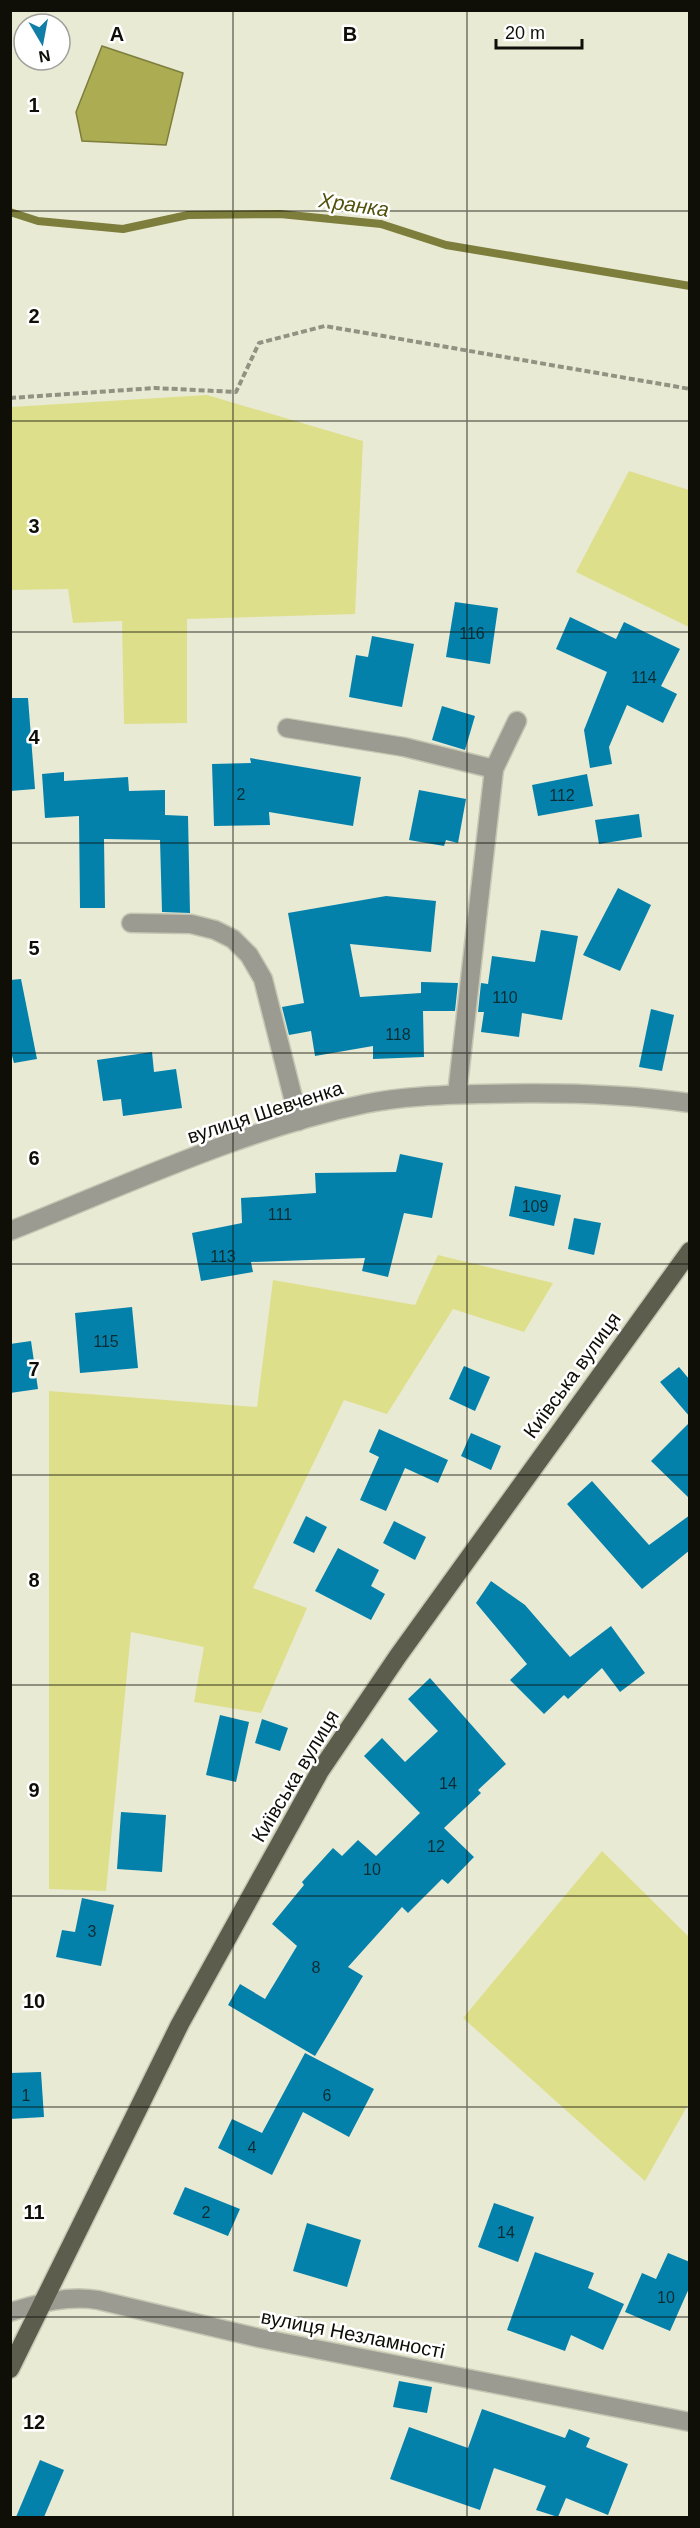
<svg xmlns="http://www.w3.org/2000/svg" width="700" height="2528" font-family="Helvetica,sans-serif">
	<style>
		.green { fill: #dedf8b }
		.water { fill: #acac53; stroke: #7d7d3c; stroke-width: 1.5 }
		.lines { fill: none; stroke-linecap: round; stroke-linejoin: round }
		.stream { stroke: #7d7d3c; stroke-width: 8 }
		.building { fill: #0481ab }
		.minor-casing { stroke: #c6c7b3; stroke-width: 21 }
		.major-casing { stroke: #c6c7b3; stroke-width: 21 }
		.path { stroke: #919282; stroke-width: 4; stroke-dasharray: 6 3; stroke-linecap: butt }
		.minor { stroke: #9b9b92; stroke-width: 18 }
		.major { stroke: #5c5d4d; stroke-width: 18 }
		.grid { fill: none; stroke: #0f0f08; stroke-width: 1.5; stroke-opacity: 0.55 }
		.labels { text-anchor: middle; stroke-width: 5; stroke-linejoin: round; paint-order: stroke }
		.number-label { font-size: 16px; fill: #0c2c31 }
		.street-label { font-size: 20px; fill: #0f0f08; stroke: #fff }
		.water-label { font-size: 21px; font-style: italic; fill: #53520d; stroke: #fff }
		.grid-label { font-size: 20px; text-anchor: middle; font-weight: bold; fill: #0f0f08; stroke: #fff; stroke-width: 5; stroke-linejoin: round; paint-order: stroke }
	</style>
	<rect width="100%" height="100%" fill="#e9ead4"/>
	<!-- green -->
	<g class="green">
		<path d="M 207,395 L 363,441 L 355,614 L 187,619 L 187,723 L 124,724 L 122,621 L 73,623 L 68,589 L 11,590 L 11,407 Z"/>
		<path d="M 629,471 L 689,490 L 689,627 L 576,572 Z"/>
		<path d="M 438,1255 L 553,1283 L 524,1332 L 453,1309 L 387,1414 L 344,1400 L 253,1588 L 307,1608 L 261,1713 L 194,1702 L 204,1647 L 131,1632 L 106,1891 L 49,1889 L 49,1391 L 257,1407 L 273,1280 L 415,1305 Z"/>
		<path d="M 602,1851 L 689,1937 L 689,2103 L 645,2181 L 463,2018 Z"/>
	</g>
	<!-- water -->
	<path class="water" d="M 102,46 L 183,73 L 166,145 L 82,141 L 76,112 Z"/>
	<g class="lines">
		<!-- stream -->
		<path class="stream" d="M 10,212 L 38,221 L 123,229 L 188,215 L 280,214 L 381,224 L 446,245 L 690,286"/>
	</g>
	<!-- building -->
	<g class="building">
		<path d="M 455,602 L 498,608 L 490,664 L 446,657 Z"/>
		<path d="M 570,617 L 616,639 L 624,622 L 680,649 L 661,686 L 677,694 L 663,723 L 627,705 L 609,747 L 612,764 L 590,768 L 584,730 L 607,672 L 556,649 Z"/>
		<path d="M 372,636 L 414,644 L 402,707 L 349,697 L 356,655 L 368,657 Z"/>
		<path d="M 10,698 L 28,698 L 35,789 L 10,791 Z"/>
		<path d="M 442,706 L 475,716 L 465,750 L 432,740 Z"/>
		<path d="M 250,758 L 361,777 L 353,826 L 269,812 L 270,825 L 214,826 L 212,764 L 251,763 Z"/>
		<path d="M 64,772 L 64,781 L 128,777 L 129,791 L 165,790 L 165,815 L 188,816 L 190,913 L 162,912 L 160,840 L 104,839 L 105,908 L 80,908 L 79,816 L 45,818 L 42,774 Z"/>
		<path d="M 587,774 L 593,806 L 538,816 L 532,785 Z"/>
		<path d="M 419,790 L 466,799 L 458,843 L 446,840 L 444,846 L 409,840 Z"/>
		<path d="M 639,814 L 642,837 L 599,844 L 595,820 Z"/>
		<path d="M 618,888 L 651,905 L 620,971 L 583,955 Z"/>
		<path d="M 386,896 L 436,901 L 431,952 L 350,944 L 360,997 L 421,993 L 421,982 L 458,983 L 455,1011 L 423,1011 L 424,1057 L 373,1059 L 373,1046 L 315,1056 L 311,1031 L 289,1035 L 282,1007 L 304,1003 L 288,913 Z"/>
		<path d="M 541,930 L 578,936 L 562,1020 L 522,1013 L 519,1037 L 481,1032 L 484,1012 L 478,1012 L 481,983 L 488,984 L 492,956 L 535,962 Z"/>
		<path d="M 21,979 L 37,1059 L 14,1063 L 10,1049 L 10,980 Z"/>
		<path d="M 651,1009 L 674,1015 L 662,1071 L 639,1067 Z"/>
		<path d="M 152,1052 L 154,1072 L 176,1069 L 182,1108 L 123,1116 L 121,1099 L 103,1101 L 97,1060 Z"/>
		<path d="M 400,1154 L 443,1163 L 432,1218 L 404,1213 L 388,1277 L 362,1271 L 365,1258 L 251,1262 L 253,1272 L 201,1281 L 192,1233 L 242,1223 L 241,1198 L 316,1193 L 315,1173 L 396,1172 Z"/>
		<path d="M 515,1186 L 561,1195 L 554,1226 L 509,1216 Z"/>
		<path d="M 574,1218 L 601,1223 L 594,1255 L 568,1249 Z"/>
		<path d="M 132,1307 L 138,1368 L 80,1373 L 75,1313 Z"/>
		<path d="M 31,1341 L 38,1389 L 10,1393 L 10,1344 Z"/>
		<path d="M 464,1366 L 490,1377 L 475,1411 L 449,1399 Z"/>
		<path d="M 679,1367 L 690,1380 L 690,1417 L 660,1382 Z"/>
		<path d="M 690,1422 L 690,1499 L 651,1461 Z"/>
		<path d="M 379,1429 L 448,1460 L 438,1483 L 405,1468 L 386,1511 L 360,1500 L 379,1457 L 369,1452 Z"/>
		<path d="M 471,1433 L 501,1446 L 491,1470 L 461,1456 Z"/>
		<path d="M 592,1481 L 649,1545 L 690,1515 L 690,1550 L 642,1589 L 567,1504 Z"/>
		<path d="M 306,1516 L 327,1527 L 314,1553 L 293,1543 Z"/>
		<path d="M 394,1521 L 426,1537 L 415,1560 L 383,1543 Z"/>
		<path d="M 338,1548 L 379,1570 L 371,1586 L 385,1594 L 371,1620 L 315,1591 Z"/>
		<path d="M 491,1581 L 525,1605 L 570,1657 L 611,1626 L 645,1673 L 620,1692 L 602,1668 L 568,1699 L 564,1695 L 544,1714 L 510,1680 L 527,1664 L 476,1603 Z"/>
		<path d="M 430,1678 L 506,1764 L 478,1790 L 481,1793 L 444,1828 L 474,1857 L 448,1884 L 442,1879 L 408,1913 L 402,1907 L 348,1967 L 363,1976 L 315,2056 L 228,2005 L 240,1984 L 265,1999 L 297,1946 L 272,1924 L 304,1885 L 302,1882 L 333,1848 L 342,1856 L 358,1840 L 376,1856 L 420,1813 L 364,1756 L 382,1738 L 405,1762 L 438,1731 L 408,1699 Z"/>
		<path d="M 220,1715 L 249,1722 L 236,1782 L 206,1775 Z"/>
		<path d="M 262,1719 L 288,1728 L 280,1751 L 255,1743 Z"/>
		<path d="M 121,1812 L 166,1815 L 162,1872 L 117,1869 Z"/>
		<path d="M 82,1898 L 114,1905 L 101,1966 L 56,1957 L 62,1930 L 75,1932 Z"/>
		<path d="M 305,2053 L 374,2089 L 349,2137 L 303,2112 L 272,2175 L 218,2148 L 232,2119 L 262,2133 Z"/>
		<path d="M 41,2072 L 44,2117 L 10,2119 L 10,2073 Z"/>
		<path d="M 185,2187 L 240,2209 L 228,2236 L 173,2214 Z"/>
		<path d="M 494,2203 L 534,2217 L 518,2262 L 478,2247 Z"/>
		<path d="M 307,2223 L 361,2240 L 347,2287 L 293,2271 Z"/>
		<path d="M 535,2252 L 594,2273 L 588,2288 L 624,2304 L 603,2350 L 571,2335 L 565,2351 L 507,2330 Z"/>
		<path d="M 668,2253 L 690,2262 L 690,2286 L 670,2331 L 625,2312 L 642,2273 L 656,2279 Z"/>
		<path d="M 399,2381 L 432,2387 L 427,2413 L 393,2407 Z"/>
		<path d="M 482,2409 L 565,2438 L 569,2429 L 590,2438 L 586,2447 L 628,2464 L 608,2515 L 566,2498 L 558,2517 L 536,2510 L 546,2486 L 494,2468 L 480,2510 L 390,2479 L 409,2427 L 468,2448 Z"/>
		<path d="M 40,2460 L 64,2470 L 44,2517 L 16,2517 Z"/>
	</g>
	<g class="lines">
		<defs>
			<g id="minor">
				<path d="M 287,728 L 404,747 L 494,769"/>
				<path d="M 131,923 L 191,924 L 215,930 L 233,939 L 249,955 L 263,979 L 299,1121"/>
				<path d="M 457,1094 L 494,769 L 517,721"/>
				<path d="M 10,1231 C 126,1185 242,1130 364,1104 C 402,1096 443,1095 481,1094 C 551,1092 621,1093 690,1103"/>
				<path d="M 10,2312 C 40,2303 67,2295 98,2300 L 259,2338 L 690,2422"/>
			</g>
			<path id="major" d="M 10,2369 L 180,2024 L 320,1771 L 398,1656 L 690,1251"/>
		</defs>
		<!-- minor casing -->
		<use href="#minor" class="minor-casing"/>
		<!-- major casing -->
		<use href="#major" class="major-casing"/>
		<!-- path -->
		<path class="path" d="M 10,398 L 155,388 L 236,392 L 259,343 L 325,326 L 690,389"/>
		<!-- minor -->
		<use href="#minor" class="minor"/>
		<!-- major -->
		<use href="#major" class="major"/>
	</g>
	<!-- grid -->
	<path class="grid" d="M 233,10 L 233,2518M 467,10 L 467,2518M 10,211 L 690,211M 10,421 L 690,421M 10,632 L 690,632M 10,843 L 690,843M 10,1053 L 690,1053M 10,1264 L 690,1264M 10,1475 L 690,1475M 10,1685 L 690,1685M 10,1896 L 690,1896M 10,2107 L 690,2107M 10,2317 L 690,2317"/>
	<g class="labels">
		<!-- number labels -->
		<g class="number-label">
			<text x="472" y="639">116</text>
			<text x="644" y="683">114</text>
			<text x="241" y="800">2</text>
			<text x="562" y="801">112</text>
			<text x="505" y="1003">110</text>
			<text x="398" y="1040">118</text>
			<text x="535" y="1212">109</text>
			<text x="280" y="1220">111</text>
			<text x="223" y="1262">113</text>
			<text x="106" y="1347">115</text>
			<text x="448" y="1789">14</text>
			<text x="436" y="1852">12</text>
			<text x="372" y="1875">10</text>
			<text x="92" y="1937">3</text>
			<text x="316" y="1973">8</text>
			<text x="26" y="2101">1</text>
			<text x="327" y="2101">6</text>
			<text x="252" y="2153">4</text>
			<text x="206" y="2218">2</text>
			<text x="506" y="2238">14</text>
			<text x="666" y="2303">10</text>
		</g>
		<!-- street labels -->
		<g class="street-label">
			<text transform="translate(265 1112) rotate(-18)" y="7">вулиця Шевченка</text>
			<text transform="translate(572 1375) rotate(-54)" y="7">Київська вулиця</text>
			<text transform="translate(295 1776) rotate(-59)" y="7">Київська вулиця</text>
			<text transform="translate(353 2334) rotate(11)" y="7">вулиця Незламності</text>
		</g>
		<!-- water labels -->
		<g class="water-label">
			<text transform="translate(354 205) rotate(8)" y="7">Хранка</text>
		</g>
	</g>
	<g class="grid-label">
		<text x="117" y="41">A</text>
		<text x="350" y="41">B</text>
		<text x="34" y="112">1</text>
		<text x="34" y="323">2</text>
		<text x="34" y="533">3</text>
		<text x="34" y="744">4</text>
		<text x="34" y="955">5</text>
		<text x="34" y="1165">6</text>
		<text x="34" y="1376">7</text>
		<text x="34" y="1587">8</text>
		<text x="34" y="1797">9</text>
		<text x="34" y="2008">10</text>
		<text x="34" y="2219">11</text>
		<text x="34" y="2429">12</text>
	</g>
	<!-- border -->
	<rect width="700" height="2528" fill="none" stroke="#0f0f08" stroke-width="24"/>
	<!-- north arrow -->
	<g transform="translate(42 42) rotate(170)"><circle r="28" fill="#ffffff" stroke="#9f9f9c" stroke-width="1.5"/>
	<path d="M0-4.5L10 22L0 15L-10 22Z" fill="#107ea7"/>
	<text y="-9" font-size="16" font-weight="bold" text-anchor="middle" fill="#0f0f08">N</text>
	</g>
	<!-- scale -->
	<path d="M496 39v9h86v-9" fill="none" stroke="#0f0f08" stroke-width="3"/>
	<text x="505" y="39" font-size="18" fill="#0f0f08" stroke="#ffffff" stroke-width="4.5" paint-order="stroke">20 m</text>
</svg>
